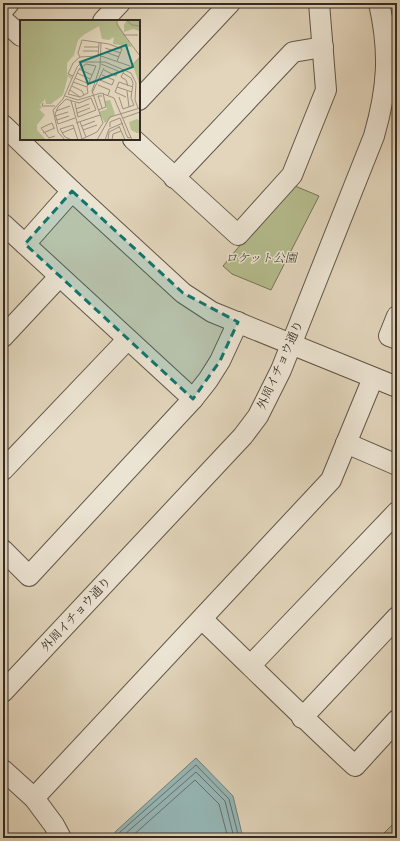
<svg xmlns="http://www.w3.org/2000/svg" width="400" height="841" font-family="Vollkorn,'Noto Serif JP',serif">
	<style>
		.green { fill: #b5bd8e; stroke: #757458 }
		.water { fill: #96b7b7; stroke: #6f7f7c }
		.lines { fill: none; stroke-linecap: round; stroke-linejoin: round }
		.shore { stroke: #66716d; stroke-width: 1 }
		.minor-casing { stroke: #605649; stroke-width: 22 }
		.minor { stroke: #ece4d3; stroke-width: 20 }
		.marked { fill: #0f766e; fill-opacity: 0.2; stroke: #0f766e; stroke-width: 3; stroke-dasharray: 8 5; stroke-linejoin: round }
		.labels { text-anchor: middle; stroke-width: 3; stroke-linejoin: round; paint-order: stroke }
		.park-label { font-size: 12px; font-style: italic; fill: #4f4838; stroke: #ece4d3 }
		.street-label { font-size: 12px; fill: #352b23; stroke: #ece4d3 }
		.inset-road { fill: none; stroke: #9d917e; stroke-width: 1 }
		.view { fill: #0f766e; fill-opacity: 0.15; stroke: #0f766e; stroke-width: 2 }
		.inset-edge { fill: none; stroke: #352b23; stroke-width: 2 }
	</style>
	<rect width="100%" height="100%" fill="#e2d5bb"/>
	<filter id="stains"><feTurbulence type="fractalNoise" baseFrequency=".005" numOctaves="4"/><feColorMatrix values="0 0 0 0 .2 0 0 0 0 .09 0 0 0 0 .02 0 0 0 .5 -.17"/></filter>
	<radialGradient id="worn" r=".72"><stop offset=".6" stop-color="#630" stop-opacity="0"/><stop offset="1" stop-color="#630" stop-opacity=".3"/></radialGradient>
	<!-- green -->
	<g class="green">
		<path d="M 295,186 L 319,196 L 271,290 L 232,274 L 223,266 L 246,238 Z"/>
		<path d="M 397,820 L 397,838 L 379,838 Z"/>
	</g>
	<!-- water -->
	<path class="water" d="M 196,758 L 233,796 L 243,838 L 116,838 L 115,832 Z"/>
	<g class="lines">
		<!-- shore -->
		<g class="shore">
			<path d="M 119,838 L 120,832 L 196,765 L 229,799 L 239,838"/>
			<path d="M 124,838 L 125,834 L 196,772 L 225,801 L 234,838"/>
			<path d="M 130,838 L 195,780 L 219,804 L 228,838"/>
		</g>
		<defs>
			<g id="minor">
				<path d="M 3,10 L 9,3"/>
				<path d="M 3,20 L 21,36"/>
				<path d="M 103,21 L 120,3"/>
				<path d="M 139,100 L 230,3"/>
				<path d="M 3,125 L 72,191 L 183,293 L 212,312 L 397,387"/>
				<path d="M 133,139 L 238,235 L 292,175 L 326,90 L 319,3"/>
				<path d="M 174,178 L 293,52 L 323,47"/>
				<path d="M 3,224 L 193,399"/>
				<path d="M 25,244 L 72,191"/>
				<path d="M 397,316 L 389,336 L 397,339"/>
				<path d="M 3,337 L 59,277"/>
				<path d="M 346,443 L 397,465"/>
				<path d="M 3,470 L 127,340"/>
				<path d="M 3,550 L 29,576 L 193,399 L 208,380 L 220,361 L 238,322"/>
				<path d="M 202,619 C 253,668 303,718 355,766 L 397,720"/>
				<path d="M 251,665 L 397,512"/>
				<path d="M 3,692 L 243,436 L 258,416 L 281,370 L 374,136 C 388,87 390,52 379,3"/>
				<path d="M 302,718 L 397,617"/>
				<path d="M 3,770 L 34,798 L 54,825 L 61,838"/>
				<path d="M 34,798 L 331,480 L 373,378"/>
			</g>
		</defs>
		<!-- minor casing -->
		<use href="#minor" class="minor-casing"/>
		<!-- minor -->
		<use href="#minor" class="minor"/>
	</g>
	<!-- marked area -->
	<path class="marked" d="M 72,191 L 183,293 L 238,322 L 220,361 L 193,399 L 25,244 Z"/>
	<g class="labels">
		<!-- park labels -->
		<g class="park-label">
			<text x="261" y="262">ロケット公園</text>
		</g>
		<!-- street labels -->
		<g class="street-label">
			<text transform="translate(280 365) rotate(-66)" y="4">外周イチョウ通り</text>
			<text transform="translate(76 614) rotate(-47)" y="4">外周イチョウ通り</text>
		</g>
	</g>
	<!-- overview -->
	<g transform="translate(20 20)">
		<rect width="120" height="120" fill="#e2d5bb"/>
		<path d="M 96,0 L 112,27 L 93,24 L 94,17 L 89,20 L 82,19 L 79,6 L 65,14 L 58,20 L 54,35 L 47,43 L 47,55 L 52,56 L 51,59 L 48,56 L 43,75 L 31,84 L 26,84 L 25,79 L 20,85 L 22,88 L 19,89 L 25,95 L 17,105 L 17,110 L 26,120 L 0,120 L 0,0 ZM 107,0 L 120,0 L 120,11 L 113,9 L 104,12 L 104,5 ZM 120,37 L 120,66 L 113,46 ZM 90,80 L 95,94 L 85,103 L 79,92 L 87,89 L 85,81 ZM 117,99 L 120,101 L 120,113 L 117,113 L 111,110 L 109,102 Z" fill="#b5bd8e"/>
		<path class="inset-road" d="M 97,0 L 97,5 L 120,36M 106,0 L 112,5 L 120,6M 103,15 L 118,15M 79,23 L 78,36 L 60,37 L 58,33 L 62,20 L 89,24 L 102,29 L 97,41M 64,27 L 79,27M 85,28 L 101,33M 63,31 L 79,31M 85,32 L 99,37M 81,36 L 110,46M 66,44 L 76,46 L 67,67 L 68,73 L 60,77 L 48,74 L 59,49 ZM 81,44 L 98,51 L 96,56 L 84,50M 110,48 L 120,37M 59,49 L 72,55M 104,51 L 101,57 L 106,60 L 108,66M 57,53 L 70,59M 53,56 L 48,54 L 53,43 L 60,37M 55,58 L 69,64M 80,60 L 92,65 L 94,60 L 82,55M 53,62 L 67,67M 78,65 L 90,70 L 88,75M 52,66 L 62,71 L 64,75M 97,67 L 112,72M 50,70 L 60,77M 107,71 L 109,87M 72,73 L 84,48M 45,76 L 58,80 L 81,73 L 94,78 L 112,120M 99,77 L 103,89 L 114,85 L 111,78 L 113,63 L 111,58 L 103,53M 106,77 L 95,72 L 99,62 L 113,67M 51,81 L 62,119M 23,83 L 22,86 L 35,86M 82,88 L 78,76 L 82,76M 56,89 L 69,84M 78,90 L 86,87 L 83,73M 36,91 L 50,86M 57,93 L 70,88M 35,96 L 48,92M 55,98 L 38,104 L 35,94 L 38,87 L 46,79 L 59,83 L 71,78 L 76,90 L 58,97 L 55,83M 103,98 L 120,92M 37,100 L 49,96M 60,102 L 66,117M 56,103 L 80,95M 62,106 L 75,101M 99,106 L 105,120M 90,107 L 90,102 L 100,98 L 106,114 L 108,118 L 111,117M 34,108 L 32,103 L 21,108 L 29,118 L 35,116M 63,110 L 77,105M 23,113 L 35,108M 42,113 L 54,108M 45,120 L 38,112 L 33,90 L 43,79 L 57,47 L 62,42 L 85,42 L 111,53 L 116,63 L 115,80 L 118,88M 52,120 L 45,117 L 40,109 L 53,105 L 58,120M 60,120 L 77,112 L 83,103 L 72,71 L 80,47 L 81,23M 77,120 L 90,97 L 120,88M 85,120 L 89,109 L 103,103M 88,120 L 89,112 L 99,107M 92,120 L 93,114 L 101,111"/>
		<path class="view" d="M 106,25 L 113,47 L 68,64 L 60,42 Z"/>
		<rect width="120" height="120" class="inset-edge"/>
	</g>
	<!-- margin -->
	<rect width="400" height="841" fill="none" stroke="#e2d5bb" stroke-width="16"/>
	<rect x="4" y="4" width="392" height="833" fill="none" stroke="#352b23" stroke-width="2"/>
	<rect x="8" y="8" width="384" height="825" fill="none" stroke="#352b23"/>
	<rect width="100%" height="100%" filter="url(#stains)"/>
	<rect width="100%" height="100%" fill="url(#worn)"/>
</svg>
